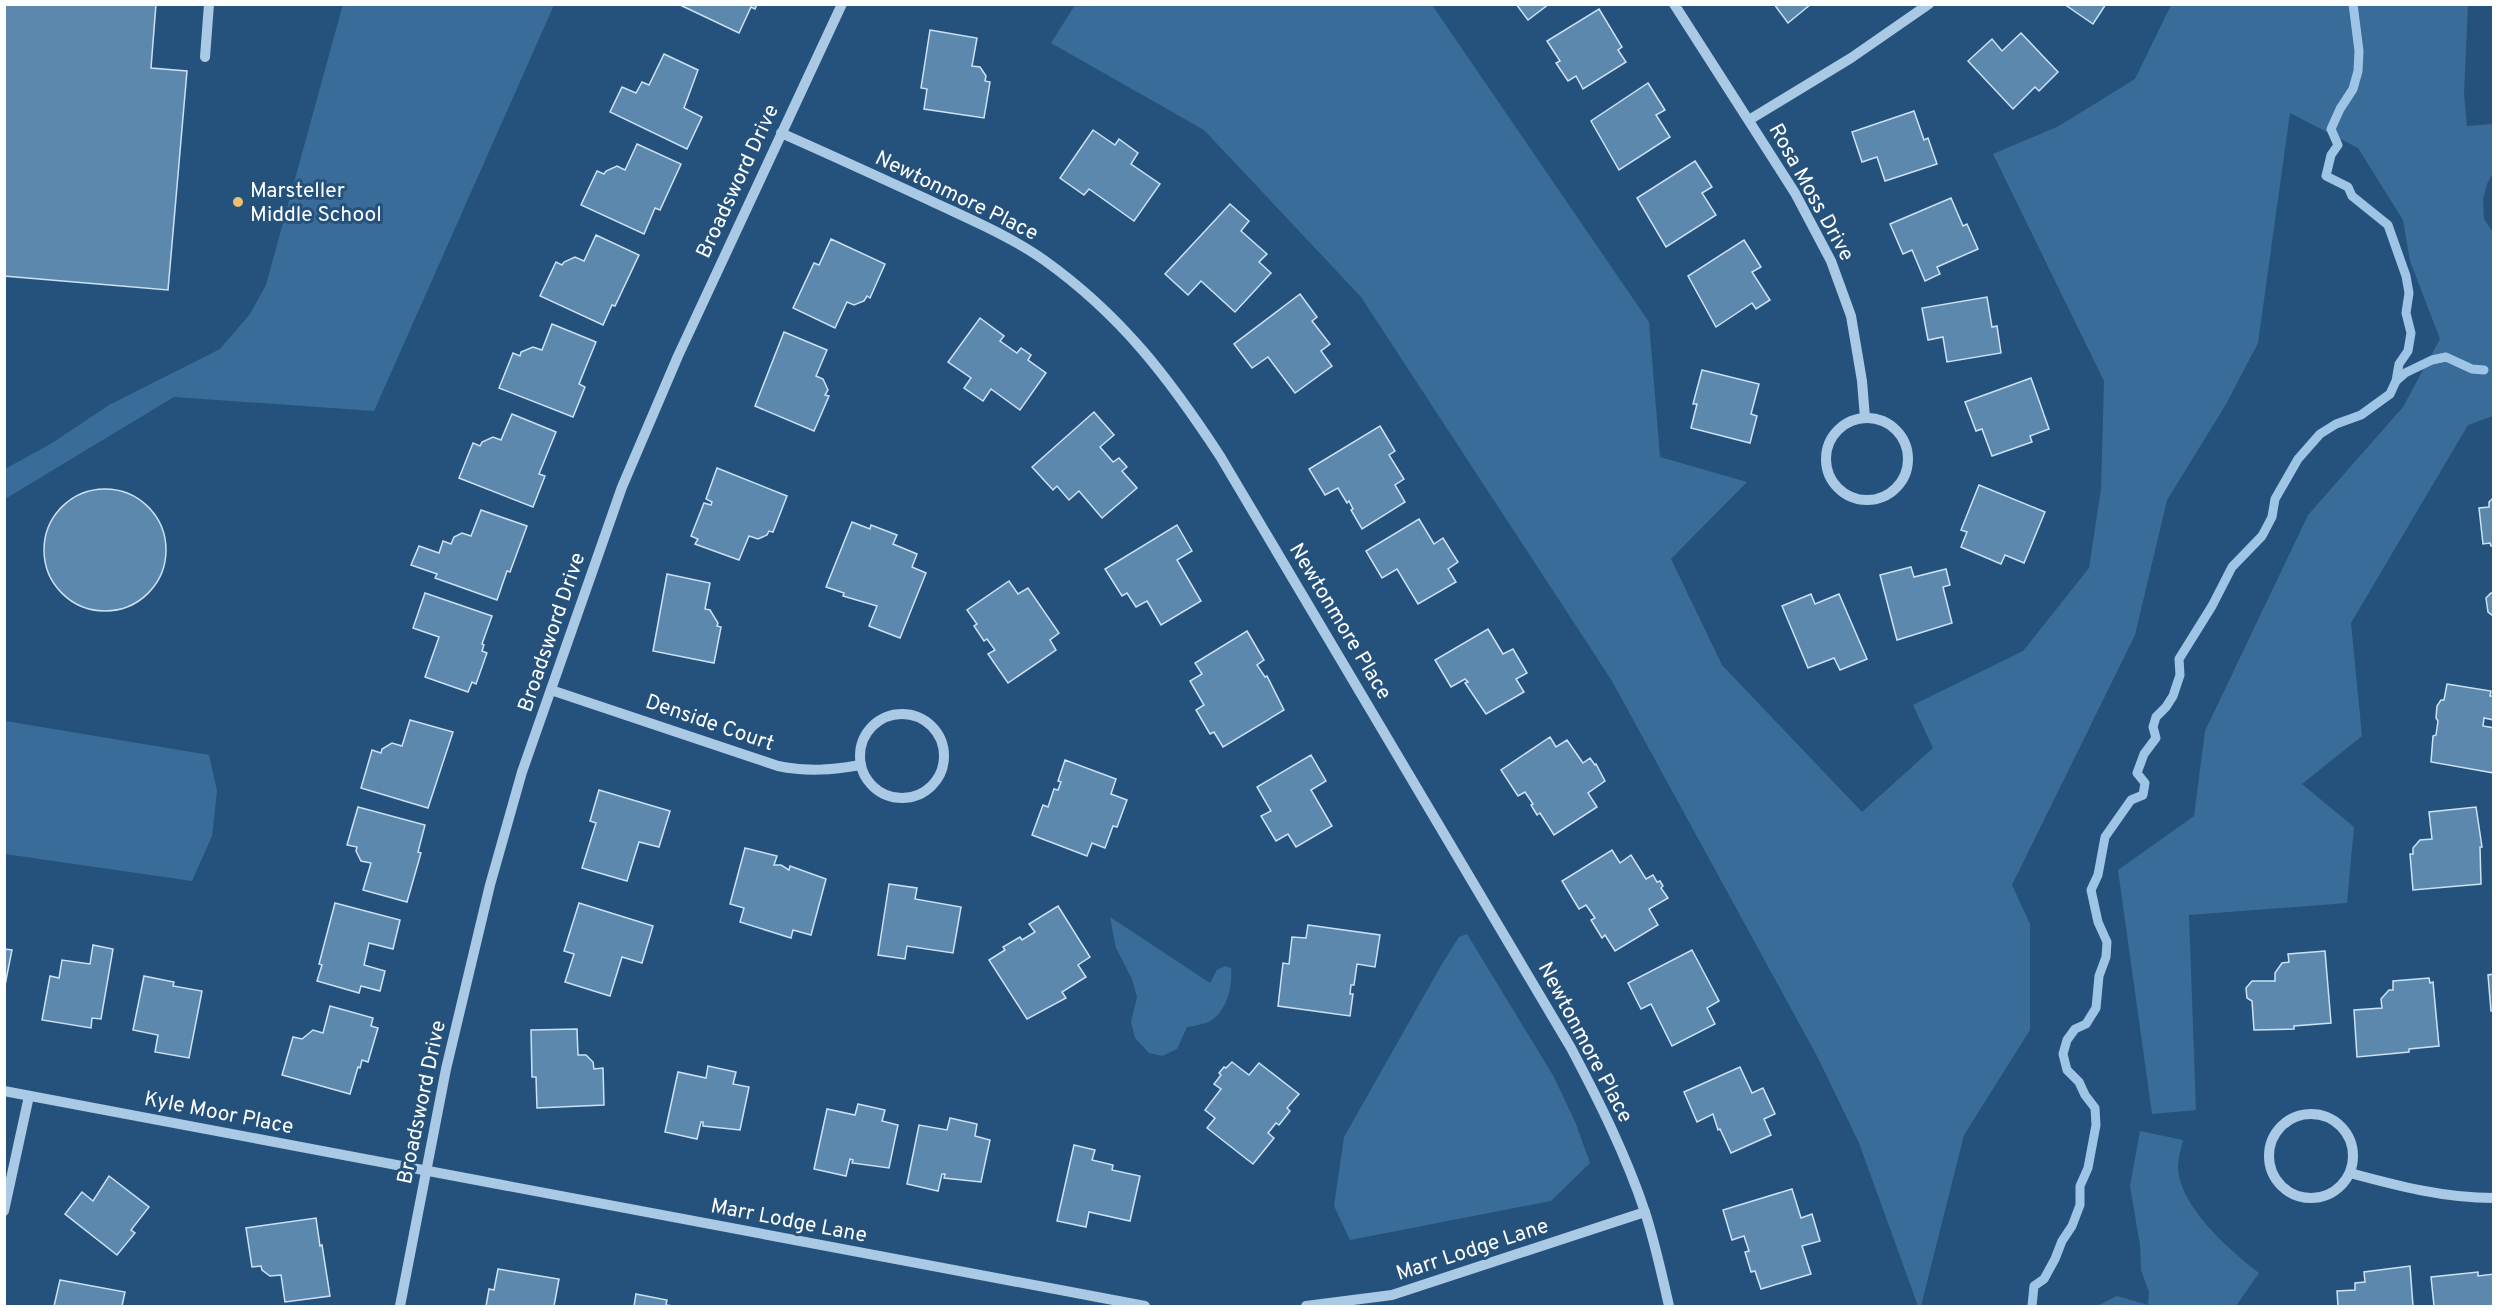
<svg xmlns="http://www.w3.org/2000/svg" width="2498" height="1311" font-family="Overpass,sans-serif">
	<style>
		.green { fill: #396c99 }
		.lines { fill: none; stroke-linecap: round; stroke-linejoin: round }
		.stream { stroke: #9ec5e5; stroke-width: 9 }
		.building { fill: #5d88ad; stroke: #cce1f4; stroke-width: 1.5 }
		.minor { stroke: #a9c9e5; stroke-width: 10 }
		.poi-dot { fill: #eebf6e; stroke: #25527c; stroke-width: 2 }
		.labels { text-anchor: middle; stroke-width: 6; stroke-linejoin: round; paint-order: stroke }
		.street-label { font-size: 21px; fill: #fff; stroke: #25527c }
		.poi-label { font-size: 21px; fill: #fff; stroke: #25527c; text-anchor: start }
	</style>
	<rect width="100%" height="100%" fill="#25527c"/>
	<!-- green -->
	<g class="green">
		<path d="M 343,4 L 554,5 L 374,411 L 174,397 L 5,499 L 5,469 L 52,443 L 109,405 L 220,349 L 250,314 L 266,285 Z"/>
		<path d="M 1075,5 L 1432,5 L 1649,322 L 1660,457 L 1747,482 L 1671,559 L 1722,665 L 1862,812 L 1933,748 L 1913,705 L 2023,651 L 2089,568 L 2101,489 L 2104,381 L 1993,154 L 2059,126 L 2135,79 L 2171,5 L 2468,5 L 2464,93 L 2467,126 L 2493,124 L 2493,173 L 2487,184 L 2483,199 L 2484,219 L 2493,232 L 2493,416 L 2468,425 L 2351,623 L 2362,736 L 2302,784 L 2354,827 L 2347,903 L 2189,915 L 2196,1110 L 2152,1114 L 2118,870 L 2194,816 L 2205,731 L 2308,515 L 2403,407 L 2440,339 L 2410,261 L 2403,220 L 2358,148 L 2290,113 L 2258,343 L 2225,406 L 2167,500 L 2135,635 L 2012,885 L 2030,924 L 2030,1030 L 1964,1135 L 1921,1306 L 1918,1306 L 1859,1143 L 1818,1058 L 1612,681 L 1361,297 L 1204,130 L 1051,43 Z"/>
		<path d="M 5,721 L 209,755 L 217,791 L 212,836 L 192,881 L 5,854 Z"/>
		<path d="M 1110,917 L 1210,983 L 1217,970 L 1225,966 L 1231,968 C 1233,988 1226,1015 1206,1023 C 1200,1025 1193,1026 1187,1027 L 1177,1049 L 1162,1056 L 1149,1053 L 1135,1038 L 1131,1022 L 1137,997 L 1132,979 L 1116,948 Z"/>
		<path d="M 1467,934 L 1554,1077 L 1576,1124 L 1590,1163 L 1551,1201 L 1350,1240 L 1334,1206 L 1344,1137 L 1442,964 L 1459,937 Z"/>
		<path d="M 2140,1131 L 2183,1140 C 2181,1149 2178,1159 2178,1168 C 2180,1207 2229,1250 2259,1273 L 2236,1306 L 2097,1306 L 2117,1296 L 2148,1305 L 2149,1292 L 2141,1270 L 2140,1245 L 2130,1186 Z"/>
	</g>
	<g class="lines">
		<!-- stream -->
		<g class="stream">
			<path d="M 2397,380 L 2405,373 L 2432,360 L 2446,357 L 2472,369 L 2484,370"/>
			<path d="M 2032,1306 L 2034,1286 L 2044,1279 L 2055,1259 L 2062,1241 L 2072,1226 L 2080,1205 L 2080,1186 L 2088,1168 L 2096,1125 L 2095,1108 L 2085,1095 L 2079,1082 L 2067,1070 L 2063,1054 L 2067,1040 L 2075,1029 L 2086,1024 L 2096,1008 L 2099,976 L 2106,957 L 2107,942 L 2098,922 L 2091,890 L 2098,875 L 2105,837 L 2131,800 L 2143,795 L 2145,783 L 2137,773 L 2144,754 L 2156,738 L 2153,727 L 2156,717 L 2166,707 L 2173,696 L 2180,675 L 2179,659 L 2212,606 L 2232,567 L 2262,536 L 2272,517 L 2275,499 L 2298,459 L 2320,434 L 2336,424 L 2361,415 L 2390,394 L 2396,381 L 2399,364 L 2408,351 L 2411,333 L 2406,313 L 2409,293 L 2406,276 L 2388,225 L 2352,196 L 2348,187 L 2326,176 L 2331,155 L 2338,145 L 2331,129 L 2340,109 L 2353,89 L 2358,71 L 2359,51 L 2353,4"/>
		</g>
	</g>
	<!-- building -->
	<g class="building">
		<path d="M 4,4 L 156,4 L 151,68 L 187,71 L 168,290 L 4,276 Z"/>
		<path d="M 678,4 L 757,4 L 755,9 L 751,7 L 739,33 Z"/>
		<path d="M 1516,4 L 1549,4 L 1528,20 Z"/>
		<path d="M 1774,4 L 1811,4 L 1788,23 Z"/>
		<path d="M 2064,4 L 2106,4 L 2093,24 Z"/>
		<path d="M 1599,9 L 1622,47 L 1618,50 L 1626,62 L 1583,89 L 1576,76 L 1568,81 L 1556,63 L 1560,61 L 1547,41 Z"/>
		<path d="M 930,30 L 977,38 L 972,66 L 980,67 L 986,76 L 985,81 L 990,82 L 984,118 L 924,109 L 927,89 L 921,88 Z"/>
		<path d="M 2021,33 L 2058,72 L 2039,91 L 2035,87 L 2013,109 L 1968,61 L 1992,39 L 2002,51 Z"/>
		<path d="M 664,54 L 698,70 L 684,108 L 702,117 L 687,149 L 610,112 L 622,87 L 636,93 L 642,82 L 649,85 Z"/>
		<path d="M 1648,83 L 1665,110 L 1656,115 L 1670,137 L 1619,170 L 1591,121 Z"/>
		<path d="M 1914,111 L 1924,140 L 1928,138 L 1937,164 L 1885,181 L 1877,157 L 1862,162 L 1852,132 Z"/>
		<path d="M 1093,130 L 1115,145 L 1119,139 L 1138,153 L 1131,164 L 1160,184 L 1134,221 L 1089,189 L 1084,195 L 1060,178 Z"/>
		<path d="M 637,144 L 681,164 L 660,210 L 655,208 L 644,234 L 581,205 L 597,171 L 604,174 L 606,171 L 617,166 L 625,170 Z"/>
		<path d="M 1695,161 L 1712,187 L 1702,193 L 1716,215 L 1666,247 L 1637,198 Z"/>
		<path d="M 1951,198 L 1963,226 L 1967,224 L 1978,249 L 1937,267 L 1940,274 L 1925,281 L 1912,250 L 1903,254 L 1890,224 Z"/>
		<path d="M 1230,204 L 1249,221 L 1241,231 L 1267,254 L 1259,262 L 1271,273 L 1235,312 L 1201,281 L 1188,295 L 1165,274 Z"/>
		<path d="M 596,235 L 639,255 L 615,306 L 612,305 L 603,325 L 540,296 L 556,262 L 562,265 L 564,262 L 575,257 L 584,261 Z"/>
		<path d="M 831,239 L 885,264 L 870,298 L 867,296 L 864,301 L 854,305 L 847,302 L 835,328 L 793,308 L 814,263 L 819,265 Z"/>
		<path d="M 1744,240 L 1761,267 L 1752,272 L 1770,300 L 1756,309 L 1752,303 L 1716,327 L 1688,276 Z"/>
		<path d="M 1300,294 L 1317,317 L 1312,321 L 1330,344 L 1321,351 L 1332,366 L 1295,393 L 1268,357 L 1252,368 L 1234,344 Z"/>
		<path d="M 1987,297 L 1992,327 L 1997,326 L 2001,353 L 1947,362 L 1943,337 L 1928,340 L 1922,308 Z"/>
		<path d="M 980,318 L 1004,336 L 1000,341 L 1017,353 L 1021,348 L 1031,355 L 1028,360 L 1046,373 L 1020,410 L 991,389 L 983,401 L 964,388 L 971,378 L 948,362 Z"/>
		<path d="M 552,324 L 596,342 L 579,384 L 585,387 L 573,417 L 499,388 L 513,353 L 520,356 L 521,352 L 533,347 L 542,350 Z"/>
		<path d="M 784,332 L 827,350 L 816,376 L 823,379 L 828,390 L 825,395 L 829,396 L 814,431 L 755,406 Z"/>
		<path d="M 1702,370 L 1759,384 L 1751,414 L 1757,416 L 1750,443 L 1691,428 L 1697,404 L 1693,404 Z"/>
		<path d="M 2031,378 L 2049,429 L 2030,436 L 2032,442 L 1992,456 L 1982,429 L 1976,431 L 1965,402 Z"/>
		<path d="M 1094,412 L 1114,435 L 1100,447 L 1113,462 L 1119,458 L 1127,467 L 1122,471 L 1137,488 L 1102,518 L 1079,491 L 1069,500 L 1057,486 L 1053,490 L 1032,467 Z"/>
		<path d="M 512,414 L 556,432 L 539,474 L 545,476 L 533,507 L 459,478 L 473,443 L 480,446 L 482,442 L 493,437 L 501,440 Z"/>
		<path d="M 1380,426 L 1395,451 L 1389,455 L 1404,479 L 1395,485 L 1405,502 L 1362,529 L 1351,510 L 1353,509 L 1349,501 L 1347,503 L 1338,488 L 1325,495 L 1309,469 Z"/>
		<path d="M 717,468 L 787,496 L 773,532 L 769,531 L 767,535 L 758,539 L 749,536 L 739,560 L 695,544 L 698,539 L 691,536 L 704,503 L 711,505 L 712,502 L 706,499 Z"/>
		<path d="M 1979,485 L 2045,512 L 2024,563 L 2005,555 L 2001,564 L 1961,547 L 1967,532 L 1961,530 Z"/>
		<circle cx="105" cy="550" r="61"/>
		<path d="M 2494,497 L 2494,546 L 2491,546 L 2490,543 L 2483,544 L 2479,508 L 2489,507 L 2489,502 Z"/>
		<path d="M 481,510 L 527,526 L 510,572 L 507,571 L 497,600 L 435,578 L 437,574 L 411,565 L 419,546 L 439,553 L 443,541 L 451,544 L 454,537 L 462,533 L 471,536 Z"/>
		<path d="M 1419,519 L 1434,544 L 1443,538 L 1458,562 L 1448,569 L 1456,582 L 1418,604 L 1397,569 L 1382,578 L 1366,551 Z"/>
		<path d="M 852,522 L 870,529 L 871,525 L 897,535 L 893,544 L 917,554 L 912,567 L 926,573 L 900,638 L 869,626 L 877,606 L 843,596 L 844,593 L 826,587 Z"/>
		<path d="M 1177,525 L 1192,551 L 1177,560 L 1201,601 L 1161,625 L 1147,601 L 1136,607 L 1127,593 L 1122,596 L 1105,569 Z"/>
		<path d="M 1911,567 L 1914,577 L 1946,569 L 1950,585 L 1943,587 L 1952,623 L 1897,640 L 1880,575 Z"/>
		<path d="M 667,574 L 710,583 L 705,609 L 710,610 L 718,623 L 717,626 L 721,627 L 714,663 L 653,651 Z"/>
		<path d="M 1009,581 L 1018,594 L 1028,588 L 1059,633 L 1050,640 L 1056,650 L 1008,683 L 988,654 L 995,650 L 987,639 L 984,641 L 974,626 L 977,624 L 967,610 Z"/>
		<path d="M 425,593 L 492,616 L 482,644 L 484,645 L 482,651 L 487,653 L 476,684 L 472,682 L 468,692 L 425,677 L 439,637 L 413,628 Z"/>
		<path d="M 2491,593 L 2494,593 L 2494,624 L 2493,616 L 2488,612 L 2486,598 Z"/>
		<path d="M 1811,594 L 1815,604 L 1839,594 L 1867,659 L 1840,670 L 1834,658 L 1808,668 L 1782,606 Z"/>
		<path d="M 1488,629 L 1503,654 L 1513,649 L 1527,673 L 1516,679 L 1524,692 L 1486,714 L 1465,683 L 1468,682 L 1465,679 L 1451,687 L 1435,660 Z"/>
		<path d="M 1247,631 L 1264,660 L 1257,665 L 1265,677 L 1267,676 L 1284,710 L 1223,747 L 1214,732 L 1210,734 L 1196,710 L 1204,705 L 1190,681 L 1202,674 L 1195,663 Z"/>
		<path d="M 2447,684 L 2491,691 L 2490,696 L 2494,696 L 2494,720 L 2484,718 L 2483,726 L 2494,728 L 2494,773 L 2431,762 L 2433,736 L 2436,735 L 2438,721 L 2436,718 L 2437,706 L 2441,700 L 2444,700 Z"/>
		<path d="M 410,720 L 453,732 L 428,808 L 361,788 L 372,750 L 381,753 L 382,749 L 392,743 L 402,746 Z"/>
		<path d="M 1550,737 L 1556,747 L 1567,740 L 1583,763 L 1590,758 L 1595,765 L 1596,764 L 1605,781 L 1588,793 L 1597,807 L 1554,835 L 1540,813 L 1537,815 L 1531,805 L 1533,804 L 1525,792 L 1518,796 L 1501,770 Z"/>
		<path d="M 1311,755 L 1326,781 L 1311,790 L 1332,826 L 1296,847 L 1288,834 L 1276,841 L 1261,816 L 1271,811 L 1257,787 Z"/>
		<path d="M 1065,760 L 1116,779 L 1111,794 L 1127,800 L 1117,827 L 1113,826 L 1105,848 L 1092,843 L 1087,856 L 1032,835 L 1043,805 L 1048,807 L 1054,789 L 1058,790 L 1061,782 L 1058,781 Z"/>
		<path d="M 599,790 L 670,811 L 659,847 L 639,842 L 627,881 L 582,868 L 596,823 L 590,821 Z"/>
		<path d="M 358,807 L 425,825 L 418,852 L 421,853 L 407,902 L 363,890 L 371,863 L 361,861 L 356,851 L 357,847 L 347,845 Z"/>
		<path d="M 2476,807 L 2482,847 L 2480,847 L 2481,884 L 2413,890 L 2410,854 L 2413,854 L 2413,848 L 2420,840 L 2432,839 L 2429,812 Z"/>
		<path d="M 745,848 L 777,856 L 774,865 L 781,865 L 789,870 L 790,866 L 826,879 L 811,935 L 793,930 L 791,938 L 740,922 L 744,908 L 730,904 Z"/>
		<path d="M 1612,850 L 1620,863 L 1631,855 L 1646,879 L 1653,875 L 1657,882 L 1660,881 L 1663,886 L 1661,888 L 1668,898 L 1649,909 L 1658,925 L 1615,951 L 1605,935 L 1602,938 L 1591,920 L 1595,918 L 1586,905 L 1579,909 L 1562,881 Z"/>
		<path d="M 889,884 L 917,888 L 915,899 L 961,907 L 953,953 L 907,946 L 905,959 L 878,955 Z"/>
		<path d="M 335,903 L 400,920 L 393,949 L 369,943 L 364,965 L 385,971 L 380,991 L 361,986 L 359,993 L 317,981 L 322,965 L 319,964 Z"/>
		<path d="M 579,903 L 653,926 L 642,963 L 622,957 L 610,996 L 565,982 L 574,954 L 564,951 Z"/>
		<path d="M 1058,906 L 1090,957 L 1078,965 L 1086,977 L 1062,992 L 1066,998 L 1027,1019 L 989,960 L 1005,950 L 1003,947 L 1020,937 L 1022,940 L 1035,932 L 1029,924 Z"/>
		<path d="M 1308,925 L 1380,935 L 1375,967 L 1357,964 L 1354,985 L 1351,985 L 1350,994 L 1353,994 L 1350,1016 L 1278,1006 L 1283,963 L 1289,964 L 1292,937 L 1306,938 Z"/>
		<path d="M 93,945 L 113,949 L 101,1019 L 92,1018 L 91,1028 L 42,1020 L 50,976 L 59,978 L 62,960 L 90,964 Z"/>
		<path d="M 4,949 L 12,950 L 4,990 Z"/>
		<path d="M 1692,950 L 1719,1001 L 1707,1008 L 1715,1024 L 1672,1046 L 1651,1004 L 1641,1009 L 1628,983 Z"/>
		<path d="M 2325,951 L 2331,1023 L 2294,1026 L 2294,1029 L 2254,1030 L 2252,1001 L 2247,998 L 2246,988 L 2252,981 L 2275,981 L 2275,973 L 2282,963 L 2289,962 L 2288,954 Z"/>
		<path d="M 2494,974 L 2494,1011 L 2491,1011 L 2488,975 Z"/>
		<path d="M 144,976 L 174,982 L 173,986 L 202,991 L 189,1058 L 155,1052 L 158,1035 L 133,1030 Z"/>
		<path d="M 2429,978 L 2430,983 L 2433,982 L 2439,1046 L 2409,1049 L 2409,1052 L 2357,1057 L 2354,1010 L 2382,1008 L 2381,999 L 2389,990 L 2393,990 L 2393,981 Z"/>
		<path d="M 330,1006 L 373,1018 L 371,1026 L 378,1028 L 368,1062 L 362,1060 L 360,1068 L 358,1067 L 350,1094 L 282,1075 L 293,1037 L 302,1039 L 313,1030 L 323,1033 Z"/>
		<path d="M 577,1029 L 578,1055 L 586,1055 L 593,1062 L 594,1069 L 603,1068 L 604,1105 L 537,1108 L 536,1077 L 532,1077 L 531,1030 Z"/>
		<path d="M 1232,1062 L 1249,1075 L 1259,1063 L 1299,1094 L 1287,1108 L 1290,1111 L 1279,1125 L 1276,1123 L 1268,1133 L 1274,1138 L 1253,1164 L 1207,1128 L 1215,1118 L 1205,1110 L 1221,1089 L 1214,1084 L 1221,1075 L 1219,1073 L 1224,1067 L 1226,1068 Z"/>
		<path d="M 708,1066 L 736,1072 L 733,1084 L 749,1087 L 740,1130 L 703,1126 L 703,1122 L 701,1122 L 697,1139 L 665,1132 L 678,1072 L 706,1078 Z"/>
		<path d="M 1740,1067 L 1752,1093 L 1763,1088 L 1775,1114 L 1764,1119 L 1771,1135 L 1731,1153 L 1720,1129 L 1718,1130 L 1713,1114 L 1697,1122 L 1684,1092 Z"/>
		<path d="M 858,1104 L 885,1110 L 882,1121 L 898,1125 L 889,1168 L 852,1163 L 853,1160 L 850,1159 L 846,1176 L 814,1169 L 827,1109 L 855,1115 Z"/>
		<path d="M 950,1118 L 977,1124 L 975,1136 L 990,1140 L 981,1182 L 944,1178 L 945,1174 L 942,1174 L 938,1191 L 907,1184 L 919,1125 L 947,1130 Z"/>
		<path d="M 1074,1145 L 1095,1150 L 1092,1160 L 1113,1165 L 1112,1170 L 1140,1176 L 1130,1221 L 1089,1212 L 1086,1227 L 1057,1221 Z"/>
		<path d="M 109,1176 L 149,1207 L 131,1230 L 135,1233 L 117,1255 L 65,1214 L 82,1192 L 93,1201 Z"/>
		<path d="M 1792,1189 L 1801,1218 L 1812,1214 L 1820,1241 L 1802,1246 L 1811,1274 L 1761,1289 L 1755,1271 L 1751,1272 L 1745,1252 L 1749,1251 L 1744,1236 L 1732,1240 L 1723,1210 Z"/>
		<path d="M 316,1218 L 320,1246 L 322,1245 L 330,1296 L 285,1302 L 281,1275 L 270,1276 L 262,1270 L 261,1266 L 252,1267 L 246,1228 Z"/>
		<path d="M 2410,1266 L 2413,1306 L 2338,1306 L 2337,1291 L 2355,1290 L 2355,1283 L 2365,1282 L 2364,1272 Z"/>
		<path d="M 498,1269 L 559,1279 L 554,1306 L 486,1306 L 489,1289 L 494,1290 Z"/>
		<path d="M 2478,1272 L 2478,1276 L 2494,1274 L 2494,1306 L 2434,1306 L 2431,1277 Z"/>
		<path d="M 60,1280 L 125,1292 L 122,1306 L 54,1306 Z"/>
		<path d="M 636,1294 L 667,1300 L 666,1305 L 673,1306 L 634,1306 Z"/>
	</g>
	<g class="lines">
		<!-- minor -->
		<g class="minor">
			<path d="M 1674,4 L 1795,193 L 1831,261 L 1851,316 L 1862,381 L 1865,418"/>
			<path d="M 205,57 L 209,4"/>
			<path d="M 1749,120 L 1851,58 L 1929,4"/>
			<path d="M 781,133 C 831,155 881,178 931,201 C 969,219 1010,236 1044,260 C 1121,315 1169,378 1220,456 L 1571,1048 C 1599,1101 1626,1155 1645,1212 C 1655,1243 1662,1275 1669,1306"/>
			<circle cx="1867" cy="459" r="41"/>
			<path d="M 551,690 L 778,766 C 807,772 832,770 861,765"/>
			<circle cx="902" cy="756" r="42"/>
			<path d="M 4,1091 L 1145,1306"/>
			<circle cx="2311" cy="1156" r="42"/>
			<path d="M 2350,1173 C 2398,1186 2444,1198 2494,1198"/>
			<path d="M 4,1211 L 29,1096"/>
			<path d="M 400,1306 L 446,1069 L 490,885 L 522,772 L 622,487 L 678,356 L 842,4"/>
			<path d="M 1306,1306 L 1392,1295 L 1645,1212"/>
		</g>
	</g>
	<!-- markers -->
	<circle class="poi-dot" cx="238" cy="202" r="6"/>
	<g class="labels">
		<!-- street labels -->
		<g class="street-label">
			<text transform="translate(737 181) rotate(-65)" y="7">Broadsword Drive</text>
			<text transform="translate(1812 192) rotate(61)" y="7">Rosa Moss Drive</text>
			<text transform="translate(957 195) rotate(26)" y="7">Newtonmore Place</text>
			<text transform="translate(1341 621) rotate(59)" y="7">Newtonmore Place</text>
			<text transform="translate(551 632) rotate(-71)" y="7">Broadsword Drive</text>
			<text transform="translate(710 722) rotate(19)" y="7">Denside Court</text>
			<text transform="translate(1586 1042) rotate(62)" y="7">Newtonmore Place</text>
			<text transform="translate(421 1102) rotate(-78)" y="7">Broadsword Drive</text>
			<text transform="translate(219 1112) rotate(11)" y="7">Kyle Moor Place</text>
			<text transform="translate(789 1220) rotate(11)" y="7">Marr Lodge Lane</text>
			<text transform="translate(1472 1249) rotate(-18)" y="7">Marr Lodge Lane</text>
		</g>
		<!-- poi labels -->
		<g class="poi-label">
			<text x="250" y="197">Marsteller<tspan x="250" dy="24">Middle School</tspan></text>
		</g>
	</g>
	<!-- border -->
	<rect width="2498" height="1311" fill="none" stroke="#ffffff" stroke-width="12"/>
</svg>
